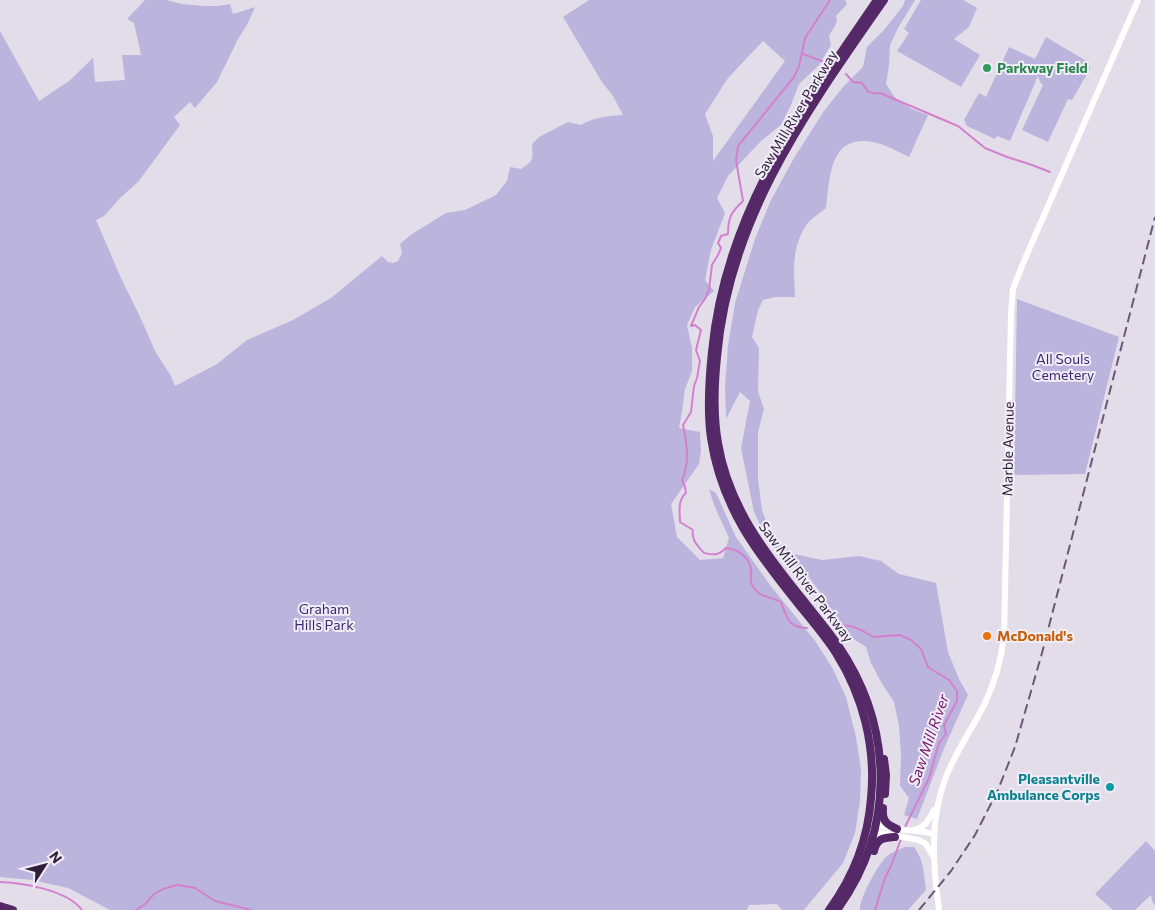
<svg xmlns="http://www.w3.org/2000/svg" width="1155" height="910" font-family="Commissioner,sans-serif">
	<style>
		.green { fill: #bbb4dd; fill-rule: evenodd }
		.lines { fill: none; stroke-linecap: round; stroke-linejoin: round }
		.stream { stroke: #d381ce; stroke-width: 2 }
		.secondary { stroke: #fff; stroke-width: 6 }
		.highway { stroke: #552967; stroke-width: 8 }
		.rail { stroke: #6b5876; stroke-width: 2; stroke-dasharray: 10 5; stroke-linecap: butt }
		.leisure-dot { fill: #2e9e5b; stroke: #f1edf7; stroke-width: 2 }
		.food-dot { fill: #e8710a; stroke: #f1edf7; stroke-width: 2 }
		.culture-dot { fill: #0f9aa8; stroke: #f1edf7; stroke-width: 2 }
		.labels { text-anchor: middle; stroke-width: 4; stroke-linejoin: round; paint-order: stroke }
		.leisure-label { font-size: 14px; font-weight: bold; fill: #27864d; stroke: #f1edf7; text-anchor: start }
		.street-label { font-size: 14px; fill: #301e3a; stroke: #f1edf7 }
		.park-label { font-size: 14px; fill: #3d2672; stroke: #f1edf7 }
		.food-label { font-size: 14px; font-weight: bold; fill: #c56008; stroke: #f1edf7; text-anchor: start }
		.culture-label { font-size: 14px; font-weight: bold; fill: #0d838f; stroke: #f1edf7; text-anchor: end }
		.water-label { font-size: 15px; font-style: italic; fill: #781670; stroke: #f1edf7 }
	</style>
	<rect width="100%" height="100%" fill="#e3ddea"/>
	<!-- green -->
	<g class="green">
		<path d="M 145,0 L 167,0 L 181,4 L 205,6 L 218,6 L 230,4 L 233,14 L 255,7 L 248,23 L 238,39 L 217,82 L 195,108 L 190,102 L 174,117 L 180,125 L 138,182 L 120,198 L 104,216 L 96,220 L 121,278 L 141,319 L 156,353 L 171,376 L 175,386 L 217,364 L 247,340 L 293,320 L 331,298 L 382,256 L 388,262 L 393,263 L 398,261 L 402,253 L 400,244 L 412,234 L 446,213 L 465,210 L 496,195 L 507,181 L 510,167 L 521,169 C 534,161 533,159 532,144 L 539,137 L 568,122 L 581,125 C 594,117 608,116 623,115 L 613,96 L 602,82 L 563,17 L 589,0 L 845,0 L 847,4 L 836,16 L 837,22 L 829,36 L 831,45 L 819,65 L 799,84 L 791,105 L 781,125 L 761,141 L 728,176 L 717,198 L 725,213 L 711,250 L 705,280 L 714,291 L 695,307 L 687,325 L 692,348 L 692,371 L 685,389 L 682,412 L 679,428 L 700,432 L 701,451 L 699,464 L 671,504 L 677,537 L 700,560 L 723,558 L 729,538 L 714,505 L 709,489 L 716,493 L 736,537 L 770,585 L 816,642 L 833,669 L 846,697 L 856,737 L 861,769 L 860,801 L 855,833 L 843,863 L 804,910 L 782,910 L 777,904 L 749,905 L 747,910 L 110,910 L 68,888 L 32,880 L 0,877 L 0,31 L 39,101 L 69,81 L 93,58 L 95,82 L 125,80 L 122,55 L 141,55 L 134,23 L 127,19 ZM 763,41 L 785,61 L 713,161 L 713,136 L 705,114 L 728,78 Z"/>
		<path d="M 905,0 L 915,0 L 898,28 L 890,45 L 889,65 L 886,84 L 896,99 L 912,109 L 928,115 L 909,157 C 899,152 888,146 877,143 C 830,131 830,175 826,208 C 820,213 812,218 807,224 C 791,248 794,270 795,297 L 775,297 L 763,300 L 758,310 L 752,337 L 759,348 L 758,391 L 764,409 L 758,432 L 758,479 L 762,510 L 773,539 L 794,554 L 822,560 L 859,556 L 881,561 L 899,574 L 936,583 L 948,652 L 959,679 L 968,695 L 945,746 L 917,819 L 904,815 L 909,798 L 900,786 L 901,755 L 899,726 L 894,702 L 881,682 L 871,663 L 866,647 L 839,630 L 825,610 L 822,595 L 808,576 L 794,563 L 768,542 L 754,512 L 741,448 L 750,401 L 740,392 L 726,419 L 725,386 L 728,346 L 735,303 L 755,239 L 771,200 L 794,158 L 824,111 L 843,87 L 863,67 L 867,47 L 884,30 L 903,6 Z"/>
		<path d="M 921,0 L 963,0 L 977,8 L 969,27 L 954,39 L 980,55 L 961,87 L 897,51 L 909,33 L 904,29 Z"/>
		<path d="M 1046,37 L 1088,62 L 1090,69 L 1072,100 L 1068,99 L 1048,142 L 1022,130 L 1043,85 L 1040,82 L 1038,76 L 1010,141 L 997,136 L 995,139 L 967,126 L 964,120 L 979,93 L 986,97 L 1009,47 L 1035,59 Z"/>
		<path d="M 1017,299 L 1119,337 L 1085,474 L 1014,475 Z"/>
		<path d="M 1146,841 L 1155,851 L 1155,906 L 1152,901 L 1151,895 L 1135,910 L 1113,910 L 1095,894 Z"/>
		<path d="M 905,847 L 914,847 C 924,860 924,875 926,890 L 908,910 L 860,910 C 859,899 878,864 887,856 C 892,852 899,850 905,847 Z"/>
	</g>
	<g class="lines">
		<!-- stream -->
		<g class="stream">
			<path d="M 803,54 L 824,62"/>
			<path d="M 846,74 L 853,82 L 862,83 C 868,92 868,94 880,93 L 958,126 L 985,148 L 1007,157 L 1032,165 L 1050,172"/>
			<path d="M 833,625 L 851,626 L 863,631 L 873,637 L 900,635 L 911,640 L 921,649 L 928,667 L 949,680 L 957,691 L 957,701 L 944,725 L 946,734 L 939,743 L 929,778 L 905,827"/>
			<path d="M 807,628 C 788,627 787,618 781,602 C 771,597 760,597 754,588 C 748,580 752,577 751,569 C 749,557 738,549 726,548 C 718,556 714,555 704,553 C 698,546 691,540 693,530 L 680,522 C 680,512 677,501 686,493 L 685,487 L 682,480 C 690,462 687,444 683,425 L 691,412 L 694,386 L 697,378 L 700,361 L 696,350 L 701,330 L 695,325 L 691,326 L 699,307 L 705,299 L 709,290 L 712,265 L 718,255 L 721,248 L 718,243 L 721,236 L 728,234 C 728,218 731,212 743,201 L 736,160 L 738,146 L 794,77 L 799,66 L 805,38 L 830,0"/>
			<path d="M 0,882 C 24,883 67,890 82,910"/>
			<path d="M 136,910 L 145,904 L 154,894 L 163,889 L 177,885 L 195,888 L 215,901 L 251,910"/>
			<path d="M 875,910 L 885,878 L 891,866 L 901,839"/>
		</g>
		<!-- secondary -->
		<g class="secondary">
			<path d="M 871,824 L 897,829 L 926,832 L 934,835"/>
			<path d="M 915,830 C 926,827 929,819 934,810"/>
			<path d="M 870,831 L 919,840 L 926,844 L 933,856"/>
			<path d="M 939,910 C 933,865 929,820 946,777 C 956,751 973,728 985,703 C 995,682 1001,660 1004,637 L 1011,313 L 1013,289 L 1024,261 L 1138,0"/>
		</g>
		<!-- highway -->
		<g class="highway">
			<path d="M 884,759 L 886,775 L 885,794"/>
			<path d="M 883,808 C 882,821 886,824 897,829"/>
			<path d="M 874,851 C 877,838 883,838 895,837"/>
			<path d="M 0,906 L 13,910"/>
			<path d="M 829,910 C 853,877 868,839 871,798 C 876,747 863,696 836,653 C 825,636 812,621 799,605 C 757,553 721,507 711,438 C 707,410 709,380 712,352 C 725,213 801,111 877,0"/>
			<path d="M 837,910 C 896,829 894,727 838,645 C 828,630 815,615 804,601 C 765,553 728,505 718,443 C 713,415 714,386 717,357 C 729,217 807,111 884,0"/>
		</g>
		<!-- rail -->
		<path class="rail" d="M 919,910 L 951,871 L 975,835 L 998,790 L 1015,747 L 1042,653 L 1155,217"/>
	</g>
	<!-- markers -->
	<circle class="leisure-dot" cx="987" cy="68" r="5"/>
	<circle class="food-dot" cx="987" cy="636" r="5"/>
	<circle class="culture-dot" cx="1110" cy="787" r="5"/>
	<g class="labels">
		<!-- leisure labels -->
		<g class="leisure-label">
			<text x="997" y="73">Parkway Field</text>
		</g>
		<!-- street labels -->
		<g class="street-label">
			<text transform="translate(796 114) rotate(-59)" y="5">Saw Mill River Parkway</text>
			<text transform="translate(1008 449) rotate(-89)" y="5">Marble Avenue</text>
			<text transform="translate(806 582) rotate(53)" y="5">Saw Mill River Parkway</text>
		</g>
		<!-- park labels -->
		<g class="park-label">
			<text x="1063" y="364">All Souls<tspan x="1063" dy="16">Cemetery</tspan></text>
			<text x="324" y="614">Graham<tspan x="324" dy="16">Hills Park</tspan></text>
		</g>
		<!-- food labels -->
		<g class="food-label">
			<text x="997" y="641">McDonald's</text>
		</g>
		<!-- culture labels -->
		<g class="culture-label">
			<text x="1100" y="784">Pleasantville<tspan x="1100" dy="16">Ambulance Corps</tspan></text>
		</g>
		<!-- water labels -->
		<g class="water-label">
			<text transform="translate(929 740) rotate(-71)" y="5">Saw Mill River</text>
		</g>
	</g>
	<!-- north arrow -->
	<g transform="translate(45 865) rotate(54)" stroke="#f1edf7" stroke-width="4" paint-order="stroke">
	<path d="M0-4L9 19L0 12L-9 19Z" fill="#301e3a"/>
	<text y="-8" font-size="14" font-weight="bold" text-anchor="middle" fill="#301e3a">N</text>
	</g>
</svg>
